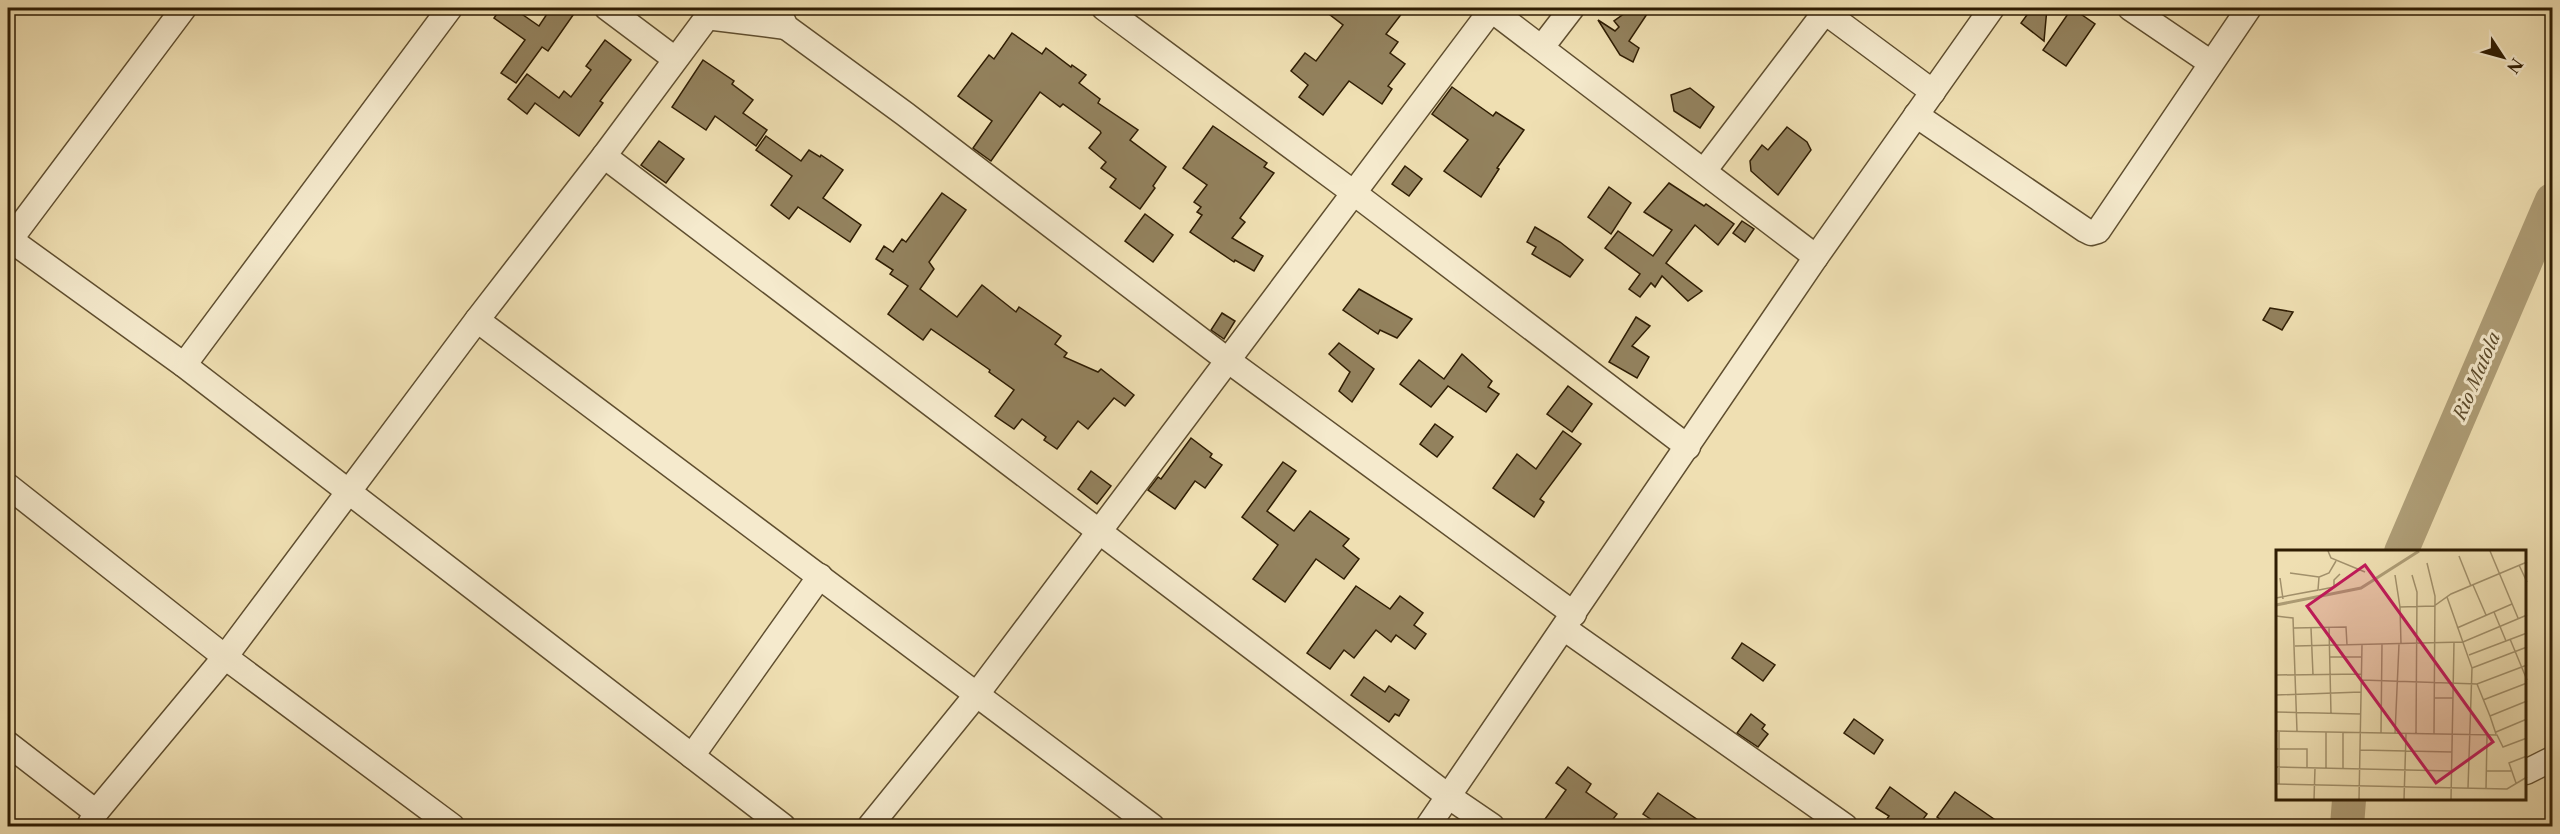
<svg xmlns="http://www.w3.org/2000/svg" width="2560" height="834" font-family="'Libre Caslon Text',serif">
	<style>
		.lines { fill: none; stroke-linecap: round; stroke-linejoin: round }
		.river { stroke: #ae9d76; stroke-width: 34 }
		.building { fill: #93825e; stroke: #2f1d03; stroke-width: 1.5 }
		.minor-casing { stroke: #5f4e2f; stroke-width: 27 }
		.minor { stroke: #f5eacd; stroke-width: 24 }
		.labels { text-anchor: middle; stroke-width: 6; stroke-linejoin: round; paint-order: stroke }
		.water-label { font-size: 18px; font-style: italic; fill: #5b4a2b; stroke: #f5eacd }
		.inset-river { fill: none; stroke: #ae9d76; stroke-width: 3 }
		.inset-road { fill: none; stroke: #a2916c; stroke-width: 1.5 }
		.view { fill: #c2185b; fill-opacity: 0.15; stroke: #c2185b; stroke-width: 3 }
		.inset-edge { fill: none; stroke: #2f1d03; stroke-width: 3 }
	</style>
	<rect width="100%" height="100%" fill="#efdfb2"/>
	<filter id="stains"><feTurbulence type="fractalNoise" baseFrequency=".00333" numOctaves="4"/><feColorMatrix values="0 0 0 0 .2 0 0 0 0 .09 0 0 0 0 .02 0 0 0 .5 -.17"/></filter>
	<radialGradient id="worn" r=".72"><stop offset=".6" stop-color="#630" stop-opacity="0"/><stop offset="1" stop-color="#630" stop-opacity=".3"/></radialGradient>
	<g class="lines">
		<!-- river -->
		<g class="river">
			<path d="M 2401,552 L 2552,200"/>
			<path d="M 2347,826 L 2349,800"/>
		</g>
	</g>
	<!-- building -->
	<g class="building">
		<path d="M 501,8 L 513,8 L 539,26 L 551,8 L 578,8 L 548,51 L 542,47 L 516,83 L 501,73 L 525,40 L 494,18 Z"/>
		<path d="M 1321,8 L 1406,8 L 1386,34 L 1398,42 L 1390,53 L 1405,64 L 1388,86 L 1392,89 L 1382,104 L 1349,81 L 1323,115 L 1299,97 L 1308,85 L 1291,71 L 1305,53 L 1316,61 L 1343,25 Z"/>
		<path d="M 1632,8 L 1647,14 L 1629,41 L 1639,48 L 1633,62 L 1620,55 L 1598,20 L 1615,31 L 1619,27 L 1614,21 Z"/>
		<path d="M 2032,8 L 2047,8 L 2044,41 L 2021,23 Z"/>
		<path d="M 2072,8 L 2095,24 L 2066,66 L 2043,50 Z"/>
		<path d="M 1012,33 L 1042,54 L 1046,48 L 1071,67 L 1072,65 L 1086,75 L 1079,83 L 1100,99 L 1098,103 L 1138,130 L 1130,140 L 1166,167 L 1153,186 L 1155,188 L 1140,209 L 1110,187 L 1116,179 L 1101,168 L 1106,162 L 1089,148 L 1101,133 L 1100,131 L 1063,104 L 1060,107 L 1040,92 L 991,161 L 973,148 L 992,121 L 958,96 L 989,55 L 994,59 Z"/>
		<path d="M 605,40 L 631,60 L 600,101 L 603,103 L 579,136 L 535,103 L 527,114 L 508,99 L 527,74 L 559,98 L 564,91 L 571,97 L 591,70 L 586,66 Z"/>
		<path d="M 703,60 L 734,81 L 732,84 L 753,100 L 743,113 L 767,130 L 756,146 L 715,116 L 706,130 L 672,107 Z"/>
		<path d="M 1452,87 L 1493,116 L 1496,112 L 1524,130 L 1497,168 L 1499,169 L 1481,197 L 1444,171 L 1468,140 L 1432,114 Z"/>
		<path d="M 1690,88 L 1714,107 L 1700,128 L 1674,111 L 1671,95 Z"/>
		<path d="M 1213,126 L 1267,163 L 1264,167 L 1274,173 L 1240,218 L 1245,222 L 1232,238 L 1263,256 L 1254,271 L 1235,260 L 1234,262 L 1190,232 L 1202,215 L 1197,212 L 1201,207 L 1194,202 L 1207,185 L 1183,168 Z"/>
		<path d="M 1787,127 L 1807,142 L 1811,150 L 1778,195 L 1751,171 L 1750,161 L 1762,145 L 1768,150 Z"/>
		<path d="M 766,136 L 801,161 L 809,150 L 820,157 L 821,155 L 843,170 L 823,198 L 861,225 L 850,242 L 798,207 L 789,219 L 771,205 L 792,176 L 756,150 Z"/>
		<path d="M 659,141 L 684,159 L 666,183 L 641,165 Z"/>
		<path d="M 1405,166 L 1422,179 L 1409,196 L 1392,184 Z"/>
		<path d="M 1669,183 L 1704,206 L 1706,204 L 1734,224 L 1718,245 L 1695,225 L 1666,263 L 1702,291 L 1688,301 L 1662,276 L 1655,287 L 1651,283 L 1640,297 L 1629,289 L 1640,274 L 1605,248 L 1618,231 L 1653,256 L 1672,230 L 1644,212 Z"/>
		<path d="M 1609,187 L 1631,203 L 1611,234 L 1588,217 Z"/>
		<path d="M 942,193 L 966,210 L 929,262 L 934,269 L 920,289 L 957,317 L 982,285 L 1016,312 L 1019,307 L 1061,336 L 1055,344 L 1067,353 L 1064,357 L 1098,372 L 1101,369 L 1134,395 L 1125,406 L 1114,398 L 1088,429 L 1078,421 L 1057,449 L 1044,440 L 1046,437 L 1022,419 L 1014,429 L 995,416 L 1014,390 L 989,372 L 990,370 L 931,329 L 923,340 L 888,314 L 908,286 L 890,274 L 893,270 L 876,259 L 884,246 L 893,252 L 902,239 L 906,242 Z"/>
		<path d="M 1145,214 L 1173,235 L 1153,262 L 1125,241 Z"/>
		<path d="M 1742,221 L 1754,229 L 1745,242 L 1733,233 Z"/>
		<path d="M 1535,227 L 1560,242 L 1583,260 L 1570,277 L 1532,254 L 1536,247 L 1527,242 Z"/>
		<path d="M 1359,289 L 1412,319 L 1397,338 L 1380,330 L 1378,334 L 1343,310 Z"/>
		<path d="M 2270,308 L 2293,312 L 2282,330 L 2263,320 Z"/>
		<path d="M 1222,313 L 1235,321 L 1224,339 L 1211,330 Z"/>
		<path d="M 1636,317 L 1650,326 L 1632,346 L 1649,357 L 1637,378 L 1609,362 Z"/>
		<path d="M 1339,343 L 1374,369 L 1352,402 L 1339,391 L 1350,372 L 1329,354 Z"/>
		<path d="M 1462,354 L 1492,381 L 1488,387 L 1499,394 L 1486,412 L 1448,386 L 1431,407 L 1400,384 L 1419,360 L 1444,379 Z"/>
		<path d="M 1568,386 L 1592,404 L 1572,432 L 1547,414 Z"/>
		<path d="M 1435,424 L 1453,437 L 1437,457 L 1420,444 Z"/>
		<path d="M 1563,431 L 1581,444 L 1540,499 L 1544,502 L 1534,517 L 1493,488 L 1517,454 L 1536,469 Z"/>
		<path d="M 1191,438 L 1212,454 L 1210,457 L 1222,465 L 1205,488 L 1195,481 L 1175,509 L 1148,490 L 1158,477 L 1161,479 Z"/>
		<path d="M 1283,462 L 1296,471 L 1267,511 L 1294,531 L 1310,511 L 1349,539 L 1343,546 L 1359,559 L 1344,579 L 1316,559 L 1285,602 L 1253,579 L 1278,545 L 1242,517 Z"/>
		<path d="M 1091,471 L 1111,486 L 1097,504 L 1078,489 Z"/>
		<path d="M 1356,586 L 1390,609 L 1400,596 L 1423,613 L 1414,625 L 1426,634 L 1415,649 L 1396,635 L 1391,642 L 1376,630 L 1354,658 L 1344,650 L 1330,669 L 1307,653 Z"/>
		<path d="M 1742,643 L 1775,665 L 1763,681 L 1732,658 Z"/>
		<path d="M 1364,677 L 1385,692 L 1389,686 L 1409,700 L 1399,716 L 1395,714 L 1389,722 L 1351,695 Z"/>
		<path d="M 1751,714 L 1765,725 L 1762,729 L 1768,734 L 1758,747 L 1737,733 Z"/>
		<path d="M 1854,719 L 1883,740 L 1874,754 L 1844,733 Z"/>
		<path d="M 1568,767 L 1591,784 L 1586,792 L 1617,814 L 1608,826 L 1540,826 L 1566,790 L 1556,783 Z"/>
		<path d="M 1890,787 L 1927,814 L 1918,826 L 1882,826 L 1889,816 L 1876,808 Z"/>
		<path d="M 1955,792 L 2004,826 L 1950,826 L 1937,817 Z"/>
		<path d="M 1658,793 L 1707,826 L 1661,826 L 1643,814 Z"/>
	</g>
	<g class="lines">
		<defs>
			<g id="minor">
				<path d="M 607,8 L 675,59"/>
				<path d="M 777,8 L 786,27 L 905,114 L 1226,359 L 1574,614"/>
				<path d="M 1104,8 L 1354,193 L 1688,447"/>
				<path d="M 1489,8 L 1816,257"/>
				<path d="M 2130,8 L 2211,63"/>
				<path d="M 1825,12 L 1933,92"/>
				<path d="M 706,17 L 786,27"/>
				<path d="M 1542,47 L 1572,8"/>
				<path d="M 1916,115 L 2085,230 L 2091,233 L 2098,231 L 2249,8"/>
				<path d="M 604,156 L 1448,796 L 1492,826"/>
				<path d="M 1704,171 L 1828,8"/>
				<path d="M 8,238 L 184,365 L 783,826"/>
				<path d="M 10,240 L 184,8"/>
				<path d="M 477,320 L 1152,826"/>
				<path d="M 184,365 L 450,8"/>
				<path d="M 8,486 L 225,657 L 452,826"/>
				<path d="M 1565,629 L 1845,826"/>
				<path d="M 8,744 L 96,812"/>
				<path d="M 692,756 L 820,576"/>
				<path d="M 2526,772 L 2552,759"/>
				<path d="M 89,826 L 96,812 L 225,657 L 477,320 L 604,156 L 714,8"/>
				<path d="M 870,826 L 977,694 L 1492,9"/>
				<path d="M 1428,826 L 1816,257 L 1992,8"/>
			</g>
		</defs>
		<!-- minor casing -->
		<use href="#minor" class="minor-casing"/>
		<!-- minor -->
		<use href="#minor" class="minor"/>
	</g>
	<g class="labels">
		<!-- water labels -->
		<g class="water-label">
			<text transform="translate(2477 376) rotate(-67)" y="6">Rio Matola</text>
		</g>
	</g>
	<!-- overview -->
	<g transform="translate(2276 550)">
		<rect width="250" height="250" fill="#efdfb2"/>
		<path class="inset-river" d="M 0,55 L 85,38 L 143,1"/>
		<path class="inset-road" d="M 52,1 L 55,8 L 89,22M 214,1 L 242,68M 183,6 L 195,36M 151,13 L 159,46 L 158,184M 243,15 L 251,32M 14,23 L 43,27M 119,25 L 124,57 L 158,56 L 175,44 L 251,12M 136,25 L 141,42 L 140,184M 4,28 L 7,49M 197,35 L 210,65M 43,40 L 58,37 L 58,30 L 64,24M 171,47 L 196,118 L 192,238M 0,48 L 42,40 L 43,27 L 53,23 L 60,11M 124,57 L 125,94M 218,62 L 230,91M 0,66 L 17,68 L 21,181M 53,77 L 55,164M 18,78 L 70,77 L 71,95M 35,78 L 37,125M 181,78 L 236,54M 234,89 L 251,130M 19,96 L 187,92 L 251,65M 193,105 L 251,83M 54,107 L 86,107M 196,118 L 251,97M 0,125 L 86,124M 86,130 L 201,134 L 251,115M 201,134 L 214,166 L 251,151M 0,145 L 85,142M 158,148 L 177,148M 207,150 L 251,133M 0,162 L 85,164M 214,166 L 220,184M 0,181 L 221,185 L 227,197 L 251,188M 50,182 L 50,218M 220,182 L 251,169M 105,183 L 106,94M 119,184 L 123,94M 0,199 L 31,199 L 31,217M 84,200 L 176,202M 0,217 L 176,221M 67,218 L 67,182M 210,221 L 235,221M 240,233 L 233,213 L 251,206M 0,234 L 231,239 L 251,227M 3,234 L 3,181M 210,239 L 211,186M 38,250 L 39,218M 83,250 L 86,95M 128,250 L 130,184M 175,250 L 178,92"/>
		<path class="view" d="M 89,15 L 217,192 L 160,233 L 31,56 Z"/>
		<rect width="250" height="250" class="inset-edge"/>
	</g>
	<!-- margin -->
	<rect width="2560" height="834" fill="none" stroke="#efdfb2" stroke-width="30"/>
	<rect x="9" y="9" width="2542" height="816" fill="none" stroke="#2f1d03" stroke-width="3"/>
	<rect x="15" y="15" width="2530" height="804" fill="none" stroke="#2f1d03" stroke-width="1.5"/>
	<!-- north arrow -->
	<g transform="translate(2503 57) rotate(126)" stroke="#f5eacd" stroke-width="4.5" paint-order="stroke">
	<path d="M0-4.5L10 22L0 15L-10 22Z" fill="#2f1d03"/>
	<text y="-9" font-size="16" font-weight="bold" text-anchor="middle" fill="#2f1d03">N</text>
	</g>
	<rect width="100%" height="100%" filter="url(#stains)"/>
	<rect width="100%" height="100%" fill="url(#worn)"/>
</svg>
